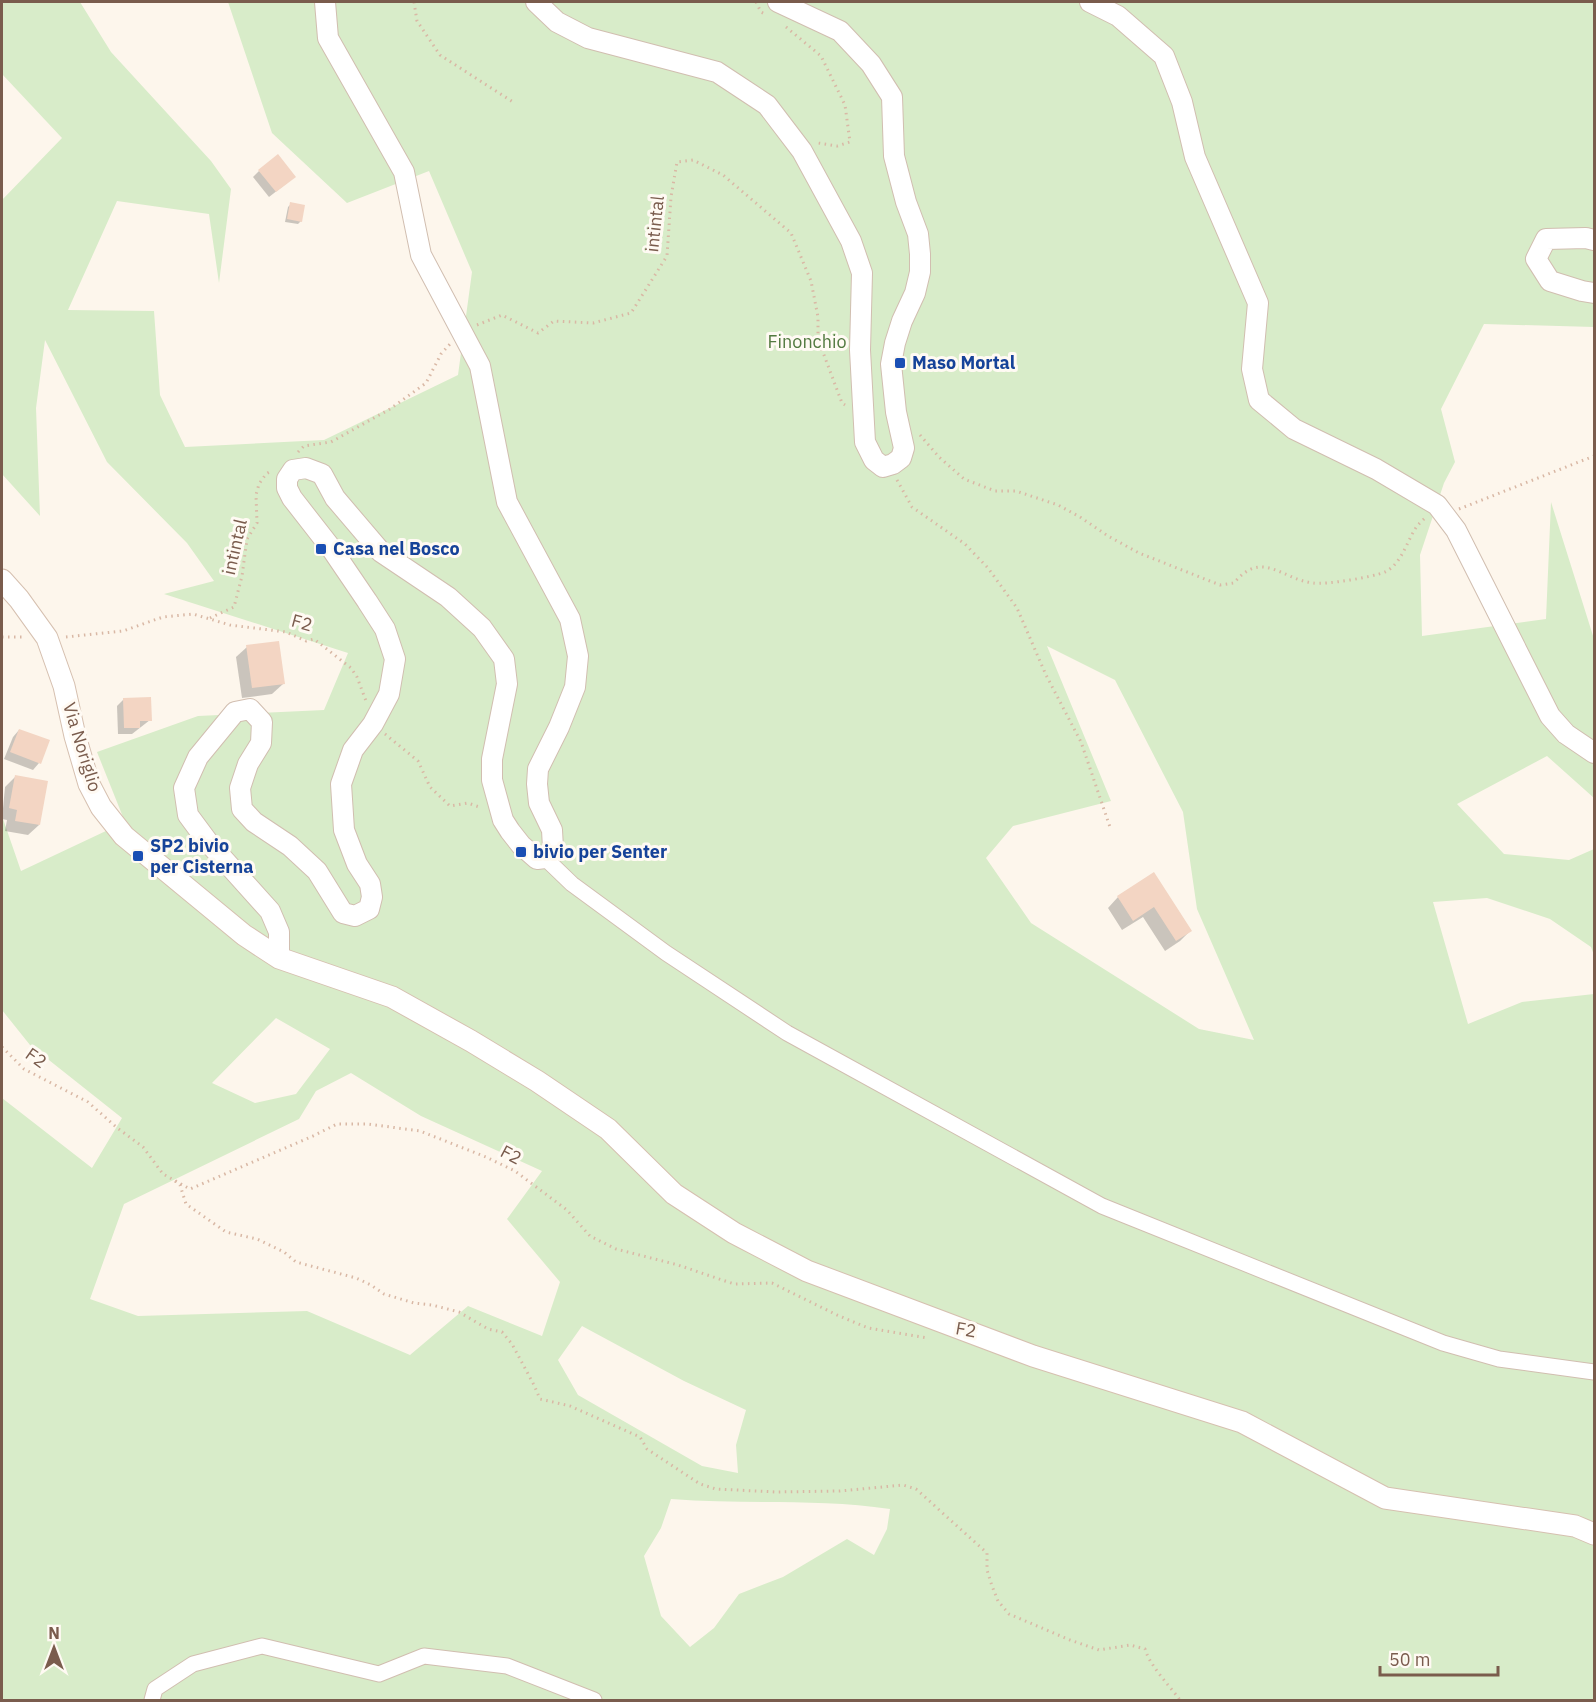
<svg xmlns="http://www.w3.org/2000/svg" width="1596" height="1702" font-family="'IBM Plex Sans',sans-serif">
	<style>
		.green { fill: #d8ecc9; fill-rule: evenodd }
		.shadow { fill: #0003 }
		.building { fill: #f3d5c3 }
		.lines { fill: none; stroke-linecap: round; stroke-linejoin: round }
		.minor-casing { stroke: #d1beb0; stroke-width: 17 }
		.tertiary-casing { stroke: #d1beb0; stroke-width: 22 }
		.secondary-casing { stroke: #d6c0b0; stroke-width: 23 }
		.path { stroke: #d9b8a5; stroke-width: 3; stroke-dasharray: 1.5 4.5; stroke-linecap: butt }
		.minor { stroke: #fff; stroke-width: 15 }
		.tertiary { stroke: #fff; stroke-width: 20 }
		.secondary { stroke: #fff; stroke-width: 21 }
		.transit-dot { fill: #1a4fb4; stroke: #fffaf3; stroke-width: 2 }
		.labels { text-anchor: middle; stroke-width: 6; stroke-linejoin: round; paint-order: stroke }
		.street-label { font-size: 18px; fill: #7a5c4d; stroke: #fffaf3 }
		.park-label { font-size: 18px; fill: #537a41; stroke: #fffaf3 }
		.transit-label { font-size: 18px; font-weight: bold; fill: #164399; stroke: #fffaf3; text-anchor: start }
	</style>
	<rect width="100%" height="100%" fill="#fdf6ec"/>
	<!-- green -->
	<path class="green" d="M 2,2 L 80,2 L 111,52 L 211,161 L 231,189 L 219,283 L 209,214 L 117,201 L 68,310 L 154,311 L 160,395 L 185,447 L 324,440 L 458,375 L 472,272 L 429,171 L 347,203 L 272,133 L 228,2 L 1594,2 L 1594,327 L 1484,324 L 1441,409 L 1455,462 L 1444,483 L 1420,555 L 1422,636 L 1546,619 L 1551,502 L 1594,639 L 1594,798 L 1547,756 L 1457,804 L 1504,854 L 1569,860 L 1594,849 L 1594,955 L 1591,947 L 1550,919 L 1487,898 L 1433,902 L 1468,1024 L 1522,1002 L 1594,994 L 1594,1700 L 2,1700 L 2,1098 L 92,1168 L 122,1118 L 30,1045 L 2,1010 L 2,816 L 21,871 L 125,822 L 97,752 L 198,716 L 324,710 L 348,653 L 164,594 L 214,581 L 187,543 L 107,462 L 45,340 L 36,408 L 40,516 L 2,474 L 2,200 L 62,138 L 2,74 ZM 1047,646 L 1115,680 L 1183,812 L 1197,909 L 1254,1040 L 1199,1029 L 1031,923 L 986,858 L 1013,826 L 1111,801 ZM 276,1018 L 330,1049 L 296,1094 L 255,1103 L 212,1083 ZM 351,1073 L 421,1116 L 542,1171 L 507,1219 L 560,1282 L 542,1336 L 468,1306 L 410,1355 L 307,1311 L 138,1316 L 90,1299 L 124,1204 L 299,1119 L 316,1091 ZM 582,1326 L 684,1381 L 746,1410 L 736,1445 L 738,1473 L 702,1466 L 578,1395 L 558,1360 ZM 671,1499 C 743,1505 818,1498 890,1509 L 887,1529 L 874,1555 L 847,1539 L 783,1577 L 739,1594 L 714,1628 L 690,1647 L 661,1616 L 644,1556 L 661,1528 Z"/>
	<!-- shadow -->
	<g class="shadow">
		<path d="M 259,171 L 287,183 L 269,197 L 253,177 Z"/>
		<path d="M 291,204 L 301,221 L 298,224 L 285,222 L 288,207 Z"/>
		<path d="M 247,647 L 283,684 L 272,694 L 242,698 L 236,657 Z"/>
		<path d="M 124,699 L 150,720 L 132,734 L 118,734 L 117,706 Z"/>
		<path d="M 19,730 L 39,763 L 33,770 L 4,759 L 13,737 Z"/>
		<path d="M 16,776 L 39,825 L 28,835 L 5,831 L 7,820 L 2,819 L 5,787 Z"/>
		<path d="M 1154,874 L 1190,931 L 1180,941 L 1165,951 L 1143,917 L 1122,930 L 1108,908 L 1118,897 Z"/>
	</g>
	<!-- building -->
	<g class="building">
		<path d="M 278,154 L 296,177 L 276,192 L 258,170 Z"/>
		<path d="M 290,202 L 305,205 L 302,222 L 287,219 Z"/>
		<path d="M 279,641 L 285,684 L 252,688 L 246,645 Z"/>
		<path d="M 151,697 L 152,721 L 140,721 L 140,728 L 124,728 L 123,698 Z"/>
		<path d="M 19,729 L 50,740 L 41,764 L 10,752 Z"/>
		<path d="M 15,775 L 48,781 L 40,825 L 15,821 L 17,810 L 9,808 Z"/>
		<path d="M 1154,872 L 1192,931 L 1176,941 L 1154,907 L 1133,921 L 1117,896 Z"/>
	</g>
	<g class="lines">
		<defs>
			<g id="minor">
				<path d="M 545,858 L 572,884 L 666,953 L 787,1033 L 1102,1206 L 1443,1343 L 1499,1359 L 1594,1372"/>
				<path d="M 152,1700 L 155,1689 L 193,1664 L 262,1646 L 379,1674 L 424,1656 L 507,1666 L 594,1700"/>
			</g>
			<g id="tertiary">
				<path d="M 536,2 L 557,22 L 588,38 L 717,72 L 767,105 L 802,151 L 851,241 L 862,273 L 860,350 L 865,442 L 874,460 L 883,467 L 893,464 L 901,458 L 904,448 L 896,412 L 891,364 L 895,343 L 902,321 L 915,293 L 920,272 L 920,254 L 918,234 L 906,202 L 894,156 L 892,97 L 871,64 L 840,31 L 778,2"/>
				<path d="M 1090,2 L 1118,16 L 1164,56 L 1182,102 L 1195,157 L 1258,303 L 1252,369 L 1259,400 L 1294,429 L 1376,469 L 1437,505 L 1456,530 L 1550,716 L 1566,734 L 1594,753"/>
				<path d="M 1594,240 L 1586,238 L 1546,239 L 1536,259 L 1550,281 L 1582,291 L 1594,293"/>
				<path d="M 279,958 L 279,932 L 270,911 L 208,842 L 188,815 L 184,788 L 198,757 L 235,712 L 250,709 L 262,722 L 261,743 L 248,764 L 240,788 L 242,809 L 254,822 L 290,846 L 317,871 L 343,913 L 355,916 L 369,909 L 372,897 L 370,884 L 357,864 L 344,830 L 341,784 L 353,750 L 373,724 L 389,694 L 395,659 L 385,629 L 367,601 L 331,548 L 292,498 L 287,488 L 287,479 L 293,470 L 306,468 L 322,474 L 335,498 L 381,552 L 448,597 L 482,628 L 504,659 L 507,684 L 492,759 L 492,780 L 503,820 L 510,831 L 521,845 L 537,859 L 545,858 L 553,848 L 552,830 L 539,803 L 537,784 L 538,769 L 559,727 L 575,687 L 578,656 L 570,619 L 507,502 L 480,366 L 421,255 L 404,172 L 328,38 L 325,2"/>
			</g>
			<path id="secondary" d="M 2,580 L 19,599 L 47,638 L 64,686 L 75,736 L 89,784 L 101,807 L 124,836 L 244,935 L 279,958 L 392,997 L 471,1041 L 537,1081 L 608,1129 L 674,1194 L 734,1233 L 807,1271 L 1033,1356 L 1242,1422 L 1385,1498 L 1575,1526 L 1594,1534"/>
		</defs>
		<!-- minor casing -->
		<use href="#minor" class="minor-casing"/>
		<!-- tertiary casing -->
		<use href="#tertiary" class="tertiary-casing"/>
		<!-- secondary casing -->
		<use href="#secondary" class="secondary-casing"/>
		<!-- path -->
		<g class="path">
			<path d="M 414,2 L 417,21 L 440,55 L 513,102"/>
			<path d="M 756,2 L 761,12 L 765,14"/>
			<path d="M 786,27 L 821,56 L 845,105 L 850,142 L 837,146 L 818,143"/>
			<path d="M 477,325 L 502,315 L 538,333 L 554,321 L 593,323 L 631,313 L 667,256 L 671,197 L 677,162 L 693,160 L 723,175 L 791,233 L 811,281 L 818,317 L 818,339 L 842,403 L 845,405"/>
			<path d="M 920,435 L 939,457 L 964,479 L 995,491 L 1016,491 L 1058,505 L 1080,517 L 1108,536 L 1139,553 L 1220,585 L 1234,583 C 1262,549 1281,579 1313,583 C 1326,585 1373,577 1385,572 C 1401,564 1406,544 1414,531 C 1417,525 1422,521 1426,517"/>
			<path d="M 298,452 L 304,446 L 331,442 L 390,409 L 426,383 L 441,354 L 450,344"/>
			<path d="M 897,480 L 912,507 L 965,544 L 988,568 L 1017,608 L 1046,675 L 1081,742 L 1111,830"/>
			<path d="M 1459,509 L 1594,456"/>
			<path d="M 210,618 L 234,607 L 242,576 L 247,539 L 257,523 L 256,495 L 259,484 L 266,474 L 271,471"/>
			<path d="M 2,637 L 24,637"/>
			<path d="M 66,637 L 123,631 L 163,617 L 193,614 L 230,625 L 286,632 L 306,641 L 314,639 L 351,668 L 357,677 L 366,701"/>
			<path d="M 385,734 L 418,761 L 430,787 L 450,806 L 468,803 L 482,808"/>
			<path d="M 2,1047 L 24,1069 L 88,1102 L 116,1127 L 143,1147 L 163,1174 L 190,1189 L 313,1136 L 337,1124 L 368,1124 L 420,1131 L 486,1157 L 515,1171 L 567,1210 L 590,1236 L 616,1249 L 678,1265 L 734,1284 L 772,1283 L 837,1315 L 868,1328 L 928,1338"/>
			<path d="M 175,1181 L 180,1185 L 186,1204 L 226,1232 L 257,1239 L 284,1252 L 296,1262 L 356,1278 L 371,1285 L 384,1294 L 414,1303 L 432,1305 L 459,1312 L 488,1329 L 502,1332 L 512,1344 L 534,1385 L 540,1399 L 570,1406 L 640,1437 L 647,1449 L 700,1484 L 716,1489 L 776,1492 L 840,1491 L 903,1485 L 916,1489 L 987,1553 L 987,1570 L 992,1586 L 998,1601 L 1009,1614 L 1070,1640 L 1099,1650 L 1130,1645 L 1145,1649 C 1150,1666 1169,1685 1180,1700"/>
		</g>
		<!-- minor -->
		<use href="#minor" class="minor"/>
		<!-- tertiary -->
		<use href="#tertiary" class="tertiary"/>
		<!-- secondary -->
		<use href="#secondary" class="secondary"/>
	</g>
	<!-- markers -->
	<g class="transit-dot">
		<rect x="894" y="357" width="12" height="12" rx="3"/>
		<rect x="315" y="543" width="12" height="12" rx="3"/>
		<rect x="515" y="846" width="12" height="12" rx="3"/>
		<rect x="132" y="850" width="12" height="12" rx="3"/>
	</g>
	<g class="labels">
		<!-- street labels -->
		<g class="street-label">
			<text transform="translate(655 224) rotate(-84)" y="6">intintal</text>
			<text transform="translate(235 547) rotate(-77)" y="6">intintal</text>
			<text transform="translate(302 623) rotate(15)" y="6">F2</text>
			<text transform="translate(82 747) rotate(73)" y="6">Via Noriglio</text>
			<text transform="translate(36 1058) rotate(35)" y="6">F2</text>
			<text transform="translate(511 1155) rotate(28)" y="6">F2</text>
			<text transform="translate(966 1330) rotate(10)" y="6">F2</text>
		</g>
		<!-- park labels -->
		<g class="park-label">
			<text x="807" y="348">Finonchio</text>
		</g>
		<!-- transit labels -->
		<g class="transit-label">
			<text x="912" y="369">Maso Mortal</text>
			<text x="333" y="555">Casa nel Bosco</text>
			<text x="150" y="852">SP2 bivio<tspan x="150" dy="21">per Cisterna</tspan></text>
			<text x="533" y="858">bivio per Senter</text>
		</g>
	</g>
	<!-- border -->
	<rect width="1596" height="1702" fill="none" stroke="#7a5c4d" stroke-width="6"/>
	<!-- north arrow -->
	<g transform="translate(54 1648)" stroke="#fffaf3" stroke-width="4.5" paint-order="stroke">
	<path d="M0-4.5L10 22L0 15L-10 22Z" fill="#7a5c4d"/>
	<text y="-9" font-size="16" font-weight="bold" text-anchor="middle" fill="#7a5c4d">N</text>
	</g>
	<!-- scale -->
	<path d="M1380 1666v9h118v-9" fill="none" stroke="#7a5c4d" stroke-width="3"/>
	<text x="1389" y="1666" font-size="18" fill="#7a5c4d" stroke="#fffaf3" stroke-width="4.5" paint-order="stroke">50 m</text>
</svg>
